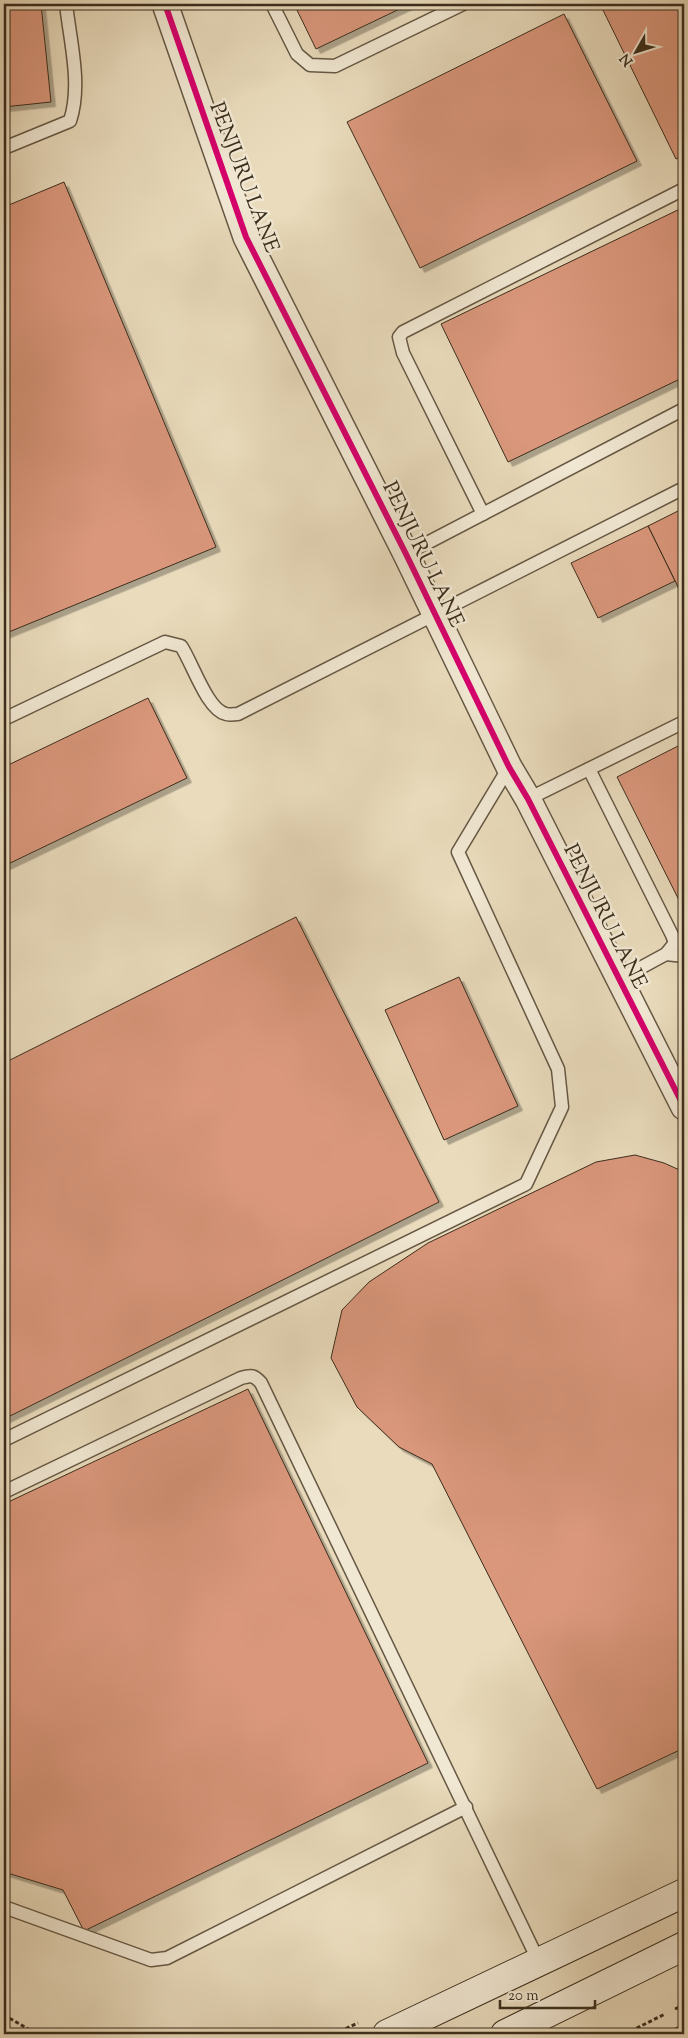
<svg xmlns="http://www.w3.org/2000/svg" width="688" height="2038" font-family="'Sorts Mill Goudy',serif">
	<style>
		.building { fill: #da977c; stroke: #3b2d1c; filter: url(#shadow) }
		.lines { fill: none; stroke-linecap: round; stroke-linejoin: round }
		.lane-casing { stroke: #665844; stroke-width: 15 }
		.street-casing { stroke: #665844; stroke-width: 28 }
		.secondary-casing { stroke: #3b2d1c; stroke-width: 30 }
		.path { stroke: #3b2d1c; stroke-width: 3; stroke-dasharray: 4 2.5; stroke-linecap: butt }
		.lane { stroke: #f1e8d3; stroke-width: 12 }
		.street { stroke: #f1e8d3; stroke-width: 25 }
		.secondary { stroke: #f1e8d3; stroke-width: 28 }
		.cycleway-casing { stroke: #f1e8d3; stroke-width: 9 }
		.cycleway { stroke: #d6006c; stroke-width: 6 }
		.labels { text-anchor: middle; stroke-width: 5; stroke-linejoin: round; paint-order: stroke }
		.street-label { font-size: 21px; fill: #3b2d1c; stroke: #f1e8d3 }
	</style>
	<defs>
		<filter id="shadow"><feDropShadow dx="4.5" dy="4.5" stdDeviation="0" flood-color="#0004"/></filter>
	</defs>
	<rect width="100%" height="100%" fill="#e9dbbc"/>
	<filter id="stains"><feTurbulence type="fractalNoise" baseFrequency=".004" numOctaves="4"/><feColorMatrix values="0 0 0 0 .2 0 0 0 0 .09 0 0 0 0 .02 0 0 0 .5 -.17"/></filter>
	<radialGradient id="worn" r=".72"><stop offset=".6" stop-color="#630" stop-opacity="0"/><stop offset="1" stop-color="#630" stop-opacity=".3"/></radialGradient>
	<!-- building -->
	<g class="building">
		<path d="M 4,4 L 41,4 L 51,102 L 4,107 Z"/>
		<path d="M 294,4 L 410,4 L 316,49 Z"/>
		<path d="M 600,4 L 684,4 L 684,155 L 676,159 Z"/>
		<path d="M 564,14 L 637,161 L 420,268 L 347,122 Z"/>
		<path d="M 64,182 L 216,547 L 4,634 L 4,207 Z"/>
		<path d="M 684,207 L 684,377 L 508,462 L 441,324 Z"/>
		<path d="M 684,508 L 684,599 L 648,526 Z"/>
		<path d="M 648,526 L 675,581 L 598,618 L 571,563 Z"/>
		<path d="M 148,698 L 187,778 L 4,866 L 4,767 Z"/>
		<path d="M 684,743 L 684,910 L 617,777 Z"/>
		<path d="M 296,917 L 439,1202 L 4,1419 L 4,1063 Z"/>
		<path d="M 459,977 L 518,1106 L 444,1140 L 385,1010 Z"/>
		<path d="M 635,1155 L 664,1163 L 684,1172 L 684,1748 L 597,1789 L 432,1464 L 399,1447 L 357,1407 L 331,1358 L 342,1310 L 369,1282 L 428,1243 L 596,1162 Z"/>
		<path d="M 248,1389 L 428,1763 L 84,1931 L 63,1890 L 4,1872 L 4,1504 Z"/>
	</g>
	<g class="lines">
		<defs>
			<g id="lane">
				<path d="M 272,4 L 297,54 L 310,65 L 335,66 L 463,4"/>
				<path d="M 4,148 L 70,121 C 82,85 70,41 66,4"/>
				<path d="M 483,514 L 403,353 L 399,337 L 403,332 L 684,189"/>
				<path d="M 406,554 L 684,409"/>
				<path d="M 4,719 L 165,642 L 181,646 C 192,662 207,710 226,714 C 229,715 234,714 238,714 L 684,488"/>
				<path d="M 589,769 L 672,935 L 675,943 L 666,954 L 620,979"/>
				<path d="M 528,799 L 684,722"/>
				<path d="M 666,954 L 684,956"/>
				<path d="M 4,1440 L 526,1184 L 562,1107 L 558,1069 L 458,852 L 509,767"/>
				<path d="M 4,1492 L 241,1378 C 251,1375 254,1375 261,1383 L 539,1962"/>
				<path d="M 4,1907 L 151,1960 L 167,1958 L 466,1807"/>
				<path d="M 679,2034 L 684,2032"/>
			</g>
			<path id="street" d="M 165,4 L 246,237 L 406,554 L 509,767 L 528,799 L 684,1107"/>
			<g id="secondary">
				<path d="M 387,2034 L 684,1893"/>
				<path d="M 505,2034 L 684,1946"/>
			</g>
		</defs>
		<!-- lane casing -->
		<use href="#lane" class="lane-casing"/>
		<!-- street casing -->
		<use href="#street" class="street-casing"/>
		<!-- secondary casing -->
		<use href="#secondary" class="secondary-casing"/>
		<!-- path -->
		<g class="path">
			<path d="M 675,2009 L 684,2005"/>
			<path d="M 4,2015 L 37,2034"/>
			<path d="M 334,2034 L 358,2023"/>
			<path d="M 625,2034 L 665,2014"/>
		</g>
		<!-- lane -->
		<use href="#lane" class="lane"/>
		<!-- street -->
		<use href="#street" class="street"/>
		<!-- secondary -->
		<use href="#secondary" class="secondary"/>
		<defs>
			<path id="cycleway" d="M 165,4 L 246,237 L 406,554 L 509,767 L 528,799 L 684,1107"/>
		</defs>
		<!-- cycleway casing -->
		<use href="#cycleway" class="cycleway-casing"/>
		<!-- cycleway -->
		<use href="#cycleway" class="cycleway"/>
	</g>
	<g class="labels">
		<!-- street labels -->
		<g class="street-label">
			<text transform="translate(245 177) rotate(69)" y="7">PENJURU LANE</text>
			<text transform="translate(424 554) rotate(64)" y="7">PENJURU LANE</text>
			<text transform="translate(606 916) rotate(63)" y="7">PENJURU LANE</text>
		</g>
	</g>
	<!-- margin -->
	<rect width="688" height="2038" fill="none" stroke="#e9dbbc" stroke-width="20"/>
	<rect x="5" y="5" width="678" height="2028" fill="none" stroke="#3b2d1c" stroke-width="2.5"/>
	<rect x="10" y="10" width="668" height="2018" fill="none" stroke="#3b2d1c"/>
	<!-- north arrow -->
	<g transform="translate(636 52) rotate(231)" stroke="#f1e8d3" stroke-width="4" paint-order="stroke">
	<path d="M0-4L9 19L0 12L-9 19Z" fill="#3b2d1c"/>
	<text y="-8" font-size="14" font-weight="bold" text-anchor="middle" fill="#3b2d1c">N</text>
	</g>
	<!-- scale -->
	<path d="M500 2000v8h95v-8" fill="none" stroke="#3b2d1c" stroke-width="2.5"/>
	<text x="508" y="2000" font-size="15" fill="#3b2d1c" stroke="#f1e8d3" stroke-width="4" paint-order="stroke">20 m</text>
	<rect width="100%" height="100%" filter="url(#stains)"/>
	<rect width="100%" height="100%" fill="url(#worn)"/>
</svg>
